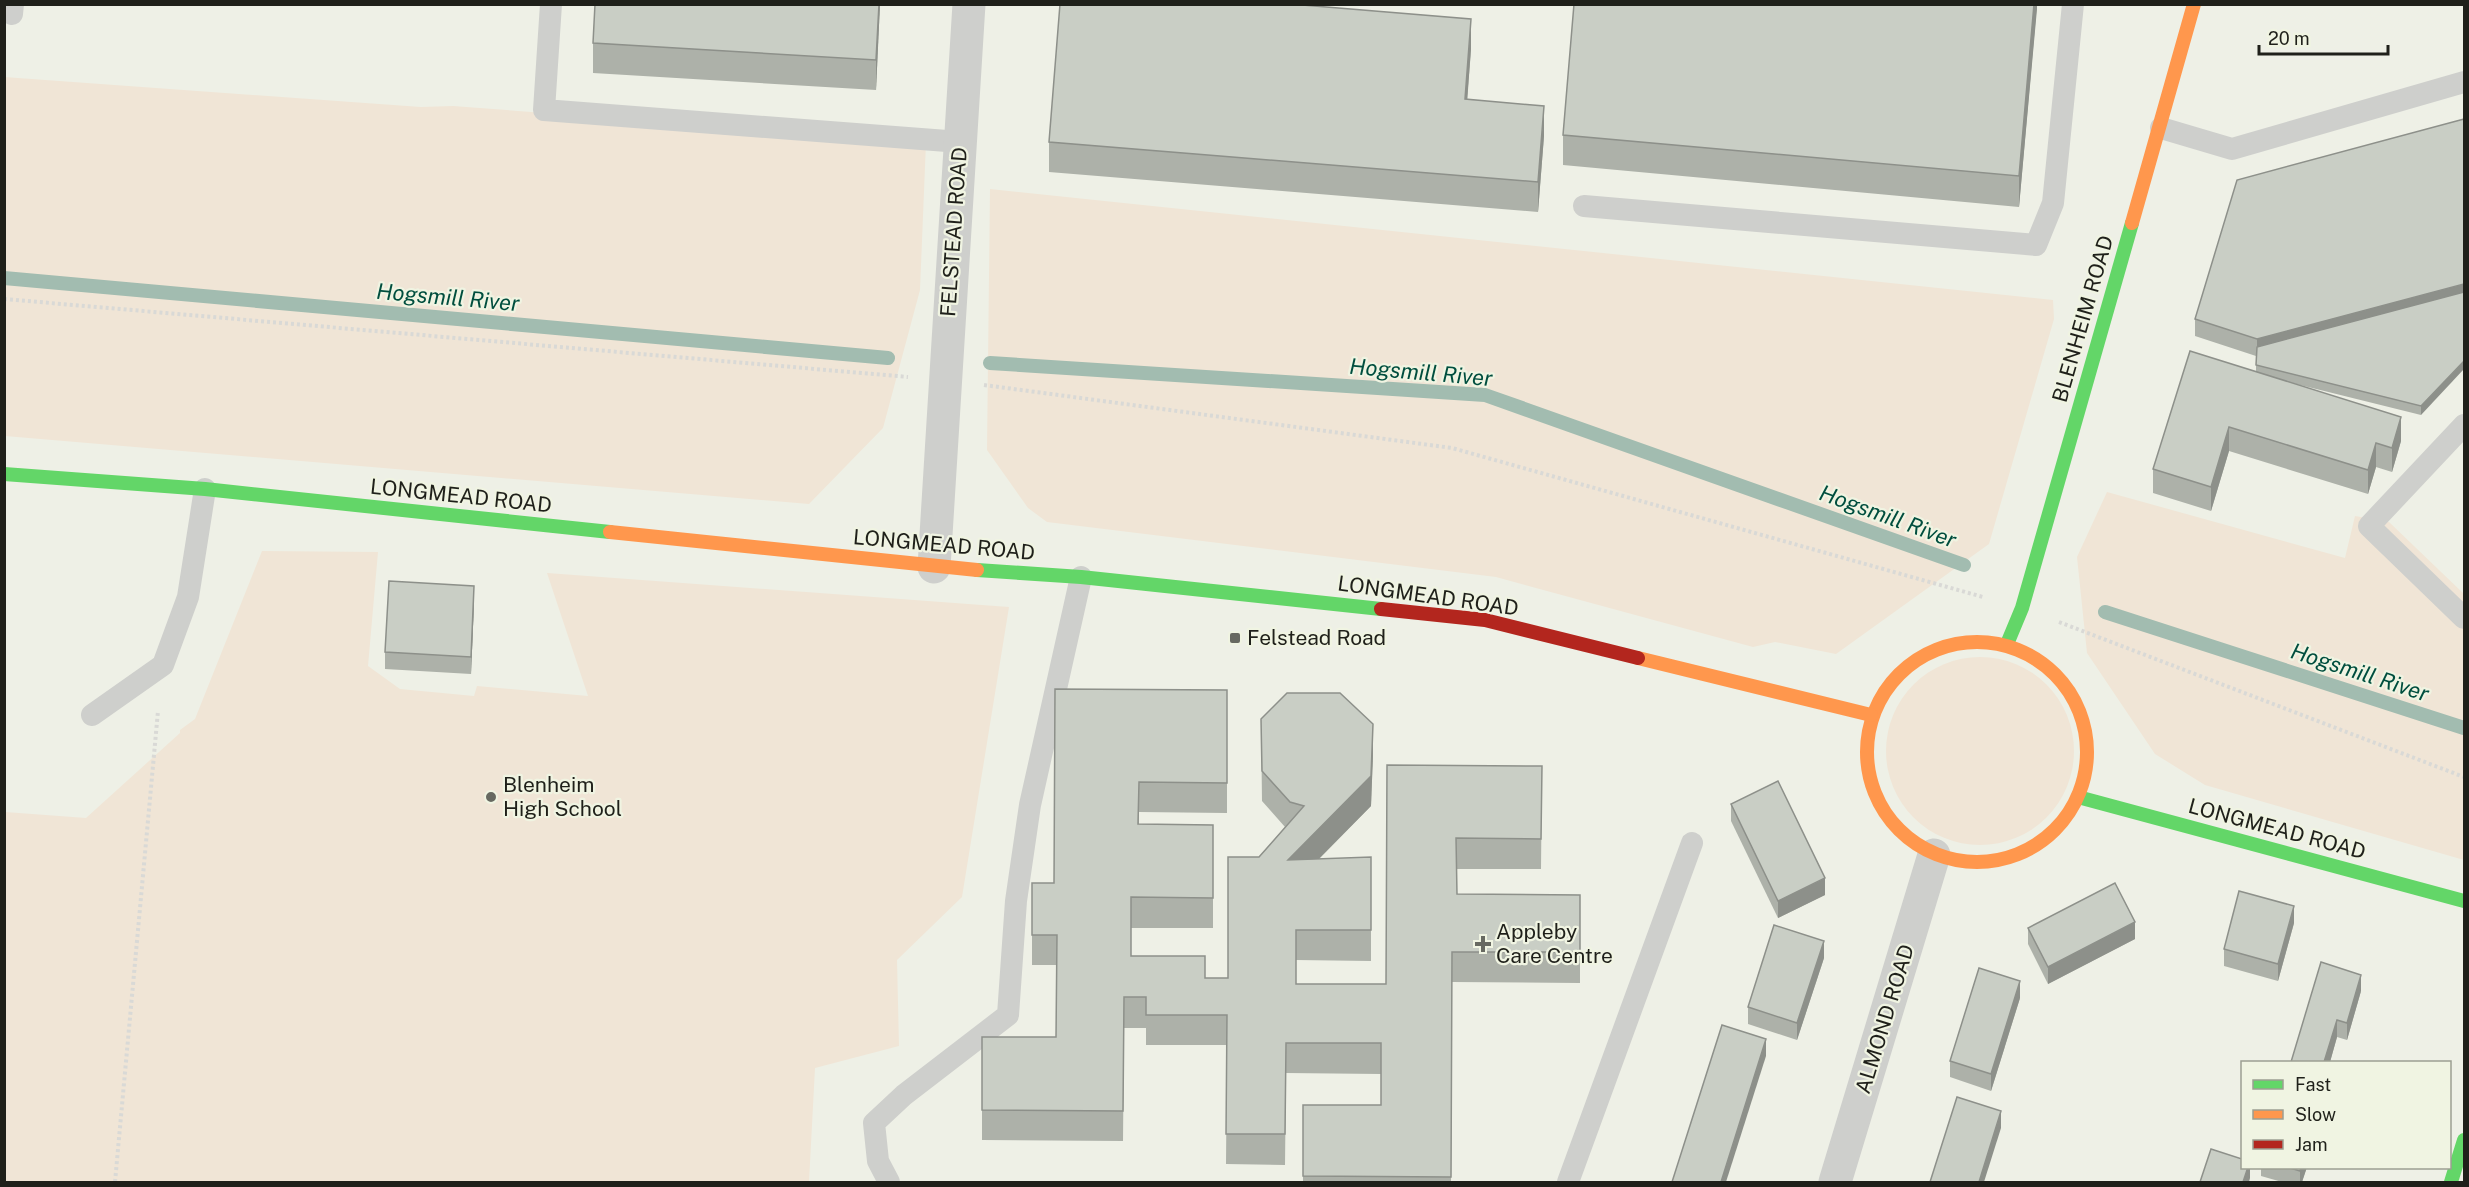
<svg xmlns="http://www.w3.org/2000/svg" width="2469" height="1187" font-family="'Public Sans',sans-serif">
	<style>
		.green { fill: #f0e5d6 }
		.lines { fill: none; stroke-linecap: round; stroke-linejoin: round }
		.stream { stroke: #a2bcb0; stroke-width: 14 }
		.path { stroke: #d9d9d6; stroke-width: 4; stroke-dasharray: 3 3; stroke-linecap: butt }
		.lane { stroke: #cecfcc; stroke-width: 22 }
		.street { stroke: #cecfcc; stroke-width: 33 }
		.fast { stroke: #63d668; stroke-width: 14 }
		.slow { stroke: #ff974d; stroke-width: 14 }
		.jam { stroke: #b3261e; stroke-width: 14 }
		.wall { fill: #adb1a9 }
		.shaded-wall { fill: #8d908a }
		.building { fill: #c9cec5; stroke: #8d908a; stroke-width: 1.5 }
		.poi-dot { fill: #676961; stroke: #f0f4e2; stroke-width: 2 }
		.labels { text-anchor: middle; stroke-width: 4.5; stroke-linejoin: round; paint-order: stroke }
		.street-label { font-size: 21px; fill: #1f201a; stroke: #f0f4e2 }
		.poi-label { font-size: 21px; fill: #1f201a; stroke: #f0f4e2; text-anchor: start }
		.water-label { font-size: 22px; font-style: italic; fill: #004e3e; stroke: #f0f4e2 }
	</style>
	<rect width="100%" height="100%" fill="#eef0e6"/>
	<!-- green -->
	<g class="green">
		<path d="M 4,77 L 421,107 L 453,106 L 926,142 L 920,290 L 883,428 L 809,504 L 5,436 Z"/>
		<path d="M 990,189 L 2053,300 L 2054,319 L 1989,544 L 1836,654 L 1775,642 L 1753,647 L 1496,577 L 1047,522 L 1028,508 L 987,450 Z"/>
		<path d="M 2107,492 L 2345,558 L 2355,516 L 2389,522 L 2464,594 L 2464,860 L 2205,785 L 2155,754 L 2087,653 L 2077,557 Z"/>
		<path d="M 262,551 L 378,552 L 368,666 L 400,689 L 474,696 L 477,686 L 588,696 L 547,573 L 1009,607 L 962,897 L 897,960 L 899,1046 L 815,1068 L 809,1182 L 5,1182 L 5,812 L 86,818 L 180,733 L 180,730 L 195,719 Z"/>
		<circle cx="1980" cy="751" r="94"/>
	</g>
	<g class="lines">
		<!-- stream -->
		<g class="stream">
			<path d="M 4,278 L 888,358"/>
			<path d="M 990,363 L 1485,395 L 1964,565"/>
			<path d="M 2105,612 L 2464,728"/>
		</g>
		<!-- path -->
		<g class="path">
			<path d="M 4,299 L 908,377"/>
			<path d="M 984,385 L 1452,448 L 1983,597"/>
			<path d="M 2059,622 L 2464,777"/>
			<path d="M 115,1182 L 158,711"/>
		</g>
		<!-- lane -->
		<g class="lane">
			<path d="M 551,4 L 544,110 L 960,142"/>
			<path d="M 12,14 L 13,4"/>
			<path d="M 2161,128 L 2232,149 L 2464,82"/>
			<path d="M 1584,206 L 2036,245 L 2053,203 L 2073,4"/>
			<path d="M 2464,425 L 2369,526 L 2464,618"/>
			<path d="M 92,715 L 163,665 L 188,597 L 205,489"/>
			<path d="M 889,1182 L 878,1161 L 874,1123 L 904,1095 L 1008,1015 L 1016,901 L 1030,805 L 1081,577"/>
			<path d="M 1568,1182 L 1692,843"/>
		</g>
		<!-- street -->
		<g class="street">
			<path d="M 934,567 L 969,4"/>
			<path d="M 1835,1182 L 1934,855"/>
		</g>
		<!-- fast -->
		<g class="fast">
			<path d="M 4,474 L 205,489 L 610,532"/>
			<path d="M 977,570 L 1081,577 L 1381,609"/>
			<path d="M 2007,644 L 2022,608 L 2132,223"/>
			<path d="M 2078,797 L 2464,901"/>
			<path d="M 2451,1182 L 2464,1140"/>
		</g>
		<!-- slow -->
		<g class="slow">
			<path d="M 2132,223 L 2194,4"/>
			<path d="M 610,532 L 977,570"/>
			<circle cx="1977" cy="752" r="110"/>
			<path d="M 1638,658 L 1871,715"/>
		</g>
		<!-- jam -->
		<path class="jam" d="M 1381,609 L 1485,620 L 1638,658"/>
	</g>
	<!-- wall -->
	<g class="wall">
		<path d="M 880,4 L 876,90 L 593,73 L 593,43 Z"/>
		<path d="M 2037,4 L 2019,207 L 1563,165 L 1563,135 Z"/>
		<path d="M 1471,49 L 1467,100 L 1544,136 L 1538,212 L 1049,172 L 1049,142 Z"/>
		<path d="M 2464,119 L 2421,415 L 2284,381 L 2401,441 L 2392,472 L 2376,467 L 2368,494 L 2229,451 L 2211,511 L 2153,493 L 2153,469 L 2256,372 L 2256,356 L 2195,336 L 2195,319 Z"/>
		<path d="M 474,603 L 471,674 L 385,669 L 385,652 Z"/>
		<path d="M 1055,689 L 1227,690 L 1227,813 L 1139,812 L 1139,824 L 1213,825 L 1213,928 L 1131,928 L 1131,956 L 1205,978 L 1228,978 L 1259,857 L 1285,827 L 1262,801 L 1261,719 L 1373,754 L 1371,806 L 1319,859 L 1371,857 L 1371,961 L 1296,960 L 1296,984 L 1386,984 L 1387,765 L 1542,766 L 1541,869 L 1457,869 L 1457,894 L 1580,895 L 1580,983 L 1452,982 L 1451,1182 L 1303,1182 L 1303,1105 L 1381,1105 L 1381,1074 L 1286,1073 L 1285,1165 L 1226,1164 L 1227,1045 L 1146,1045 L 1146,1028 L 1124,1028 L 1123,1141 L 982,1140 L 982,1037 L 1056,1037 L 1057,965 L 1032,965 L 1032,883 L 1054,883 Z"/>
		<path d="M 1731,804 L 1825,895 L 1778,918 L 1731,821 Z"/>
		<path d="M 2294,923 L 2278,981 L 2224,966 L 2224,949 Z"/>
		<path d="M 2028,928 L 2135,939 L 2048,984 L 2028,944 Z"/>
		<path d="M 1824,958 L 1797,1040 L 1748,1024 L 1748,1007 Z"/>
		<path d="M 2361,991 L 2347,1040 L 2337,1037 L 2330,1062 L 2291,1062 Z"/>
		<path d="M 2020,998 L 1991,1091 L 1950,1077 L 1950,1061 Z"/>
		<path d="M 2261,1167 L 2307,1167 L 2302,1182 L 2282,1182 L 2261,1176 Z"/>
	</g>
	<!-- shaded-wall -->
	<g class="shaded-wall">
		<path d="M 879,4 L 880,4 L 876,90 L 876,60 Z"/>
		<path d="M 2034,4 L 2037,4 L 2037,9 L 2019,207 L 2019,176 Z"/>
		<path d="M 1471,19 L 1471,49 L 1465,130 L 1465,99 Z"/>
		<path d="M 1544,106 L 1544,136 L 1538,212 L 1538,182 Z"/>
		<path d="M 2464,284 L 2464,301 L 2257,356 L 2257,339 Z"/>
		<path d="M 2464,361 L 2464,369 L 2421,415 L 2421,406 Z"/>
		<path d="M 2401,417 L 2401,441 L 2392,472 L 2392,448 Z"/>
		<path d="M 2229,427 L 2229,451 L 2211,511 L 2211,487 Z"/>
		<path d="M 2376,443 L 2376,467 L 2368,494 L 2368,470 Z"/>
		<path d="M 474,586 L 474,603 L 471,674 L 471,657 Z"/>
		<path d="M 1373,724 L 1373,754 L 1371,806 L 1288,890 L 1288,860 Z"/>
		<path d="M 1825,878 L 1825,895 L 1778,918 L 1778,901 Z"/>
		<path d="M 2294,906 L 2294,923 L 2278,981 L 2278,964 Z"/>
		<path d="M 2135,922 L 2135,939 L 2048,984 L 2048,967 Z"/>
		<path d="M 1824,941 L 1824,958 L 1797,1040 L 1797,1023 Z"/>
		<path d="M 2361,975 L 2361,991 L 2347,1040 L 2347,1023 Z"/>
		<path d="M 2020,981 L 2020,998 L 1991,1091 L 1991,1074 Z"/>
		<path d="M 2337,1020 L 2337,1037 L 2330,1062 L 2324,1062 Z"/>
		<path d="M 1766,1039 L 1766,1056 L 1726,1182 L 1721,1182 Z"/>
		<path d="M 2001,1111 L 2001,1128 L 1984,1182 L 1979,1182 Z"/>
		<path d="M 2248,1167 L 2250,1167 L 2250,1178 L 2249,1182 L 2243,1182 Z"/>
		<path d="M 2301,1167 L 2307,1167 L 2302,1182 L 2300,1182 L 2300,1171 Z"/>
	</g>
	<!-- building -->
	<g class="building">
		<path d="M 595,4 L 879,4 L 876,60 L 593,43 Z"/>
		<path d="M 1060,4 L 1290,4 L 1471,19 L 1465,99 L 1544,106 L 1538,182 L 1049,142 Z"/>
		<path d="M 1574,4 L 2034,4 L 2019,176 L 1563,135 Z"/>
		<path d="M 2464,119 L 2464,284 L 2257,339 L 2195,319 L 2237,180 Z"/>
		<path d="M 2464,292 L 2464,361 L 2421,406 L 2256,365 L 2257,347 Z"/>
		<path d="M 2190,351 L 2401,417 L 2392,448 L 2376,443 L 2368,470 L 2229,427 L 2211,487 L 2153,469 Z"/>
		<path d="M 389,581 L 474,586 L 471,657 L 385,652 Z"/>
		<path d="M 1055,689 L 1227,690 L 1227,783 L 1139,782 L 1138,824 L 1213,825 L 1213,898 L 1131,897 L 1131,956 L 1205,956 L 1205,978 L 1228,978 L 1228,857 L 1259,857 L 1304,806 L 1290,802 L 1262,771 L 1261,719 L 1287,693 L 1340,693 L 1373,724 L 1371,776 L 1288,860 L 1371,857 L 1371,930 L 1296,930 L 1296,984 L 1386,984 L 1387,765 L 1542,766 L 1541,839 L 1456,838 L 1457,894 L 1580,895 L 1580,952 L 1452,952 L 1451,1177 L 1303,1176 L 1303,1105 L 1381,1105 L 1381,1043 L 1286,1043 L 1285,1134 L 1226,1134 L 1227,1015 L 1146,1015 L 1146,997 L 1124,997 L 1123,1111 L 982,1110 L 982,1037 L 1056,1037 L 1057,935 L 1032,935 L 1032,883 L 1054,883 Z"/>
		<path d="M 1778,781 L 1825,878 L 1778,901 L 1731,804 Z"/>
		<path d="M 2115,883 L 2135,922 L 2048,967 L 2028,928 Z"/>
		<path d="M 2239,891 L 2294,906 L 2278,964 L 2224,949 Z"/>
		<path d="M 1774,925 L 1824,941 L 1797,1023 L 1748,1007 Z"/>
		<path d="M 2321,962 L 2361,975 L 2347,1023 L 2337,1020 L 2324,1062 L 2291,1062 Z"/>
		<path d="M 1979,968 L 2020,981 L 1991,1074 L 1950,1061 Z"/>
		<path d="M 1722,1025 L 1766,1039 L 1721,1182 L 1672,1182 Z"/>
		<path d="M 1957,1097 L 2001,1111 L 1979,1182 L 1930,1182 Z"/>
		<path d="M 2211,1149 L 2242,1159 L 2242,1167 L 2248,1167 L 2243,1182 L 2200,1182 Z"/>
		<path d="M 2287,1167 L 2301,1167 L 2300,1171 Z"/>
	</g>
	<!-- markers -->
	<g class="poi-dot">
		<rect x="1229" y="632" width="12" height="12" rx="3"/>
		<circle cx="491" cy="797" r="6"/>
		<path d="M1480 935h6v6h6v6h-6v6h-6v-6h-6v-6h6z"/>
	</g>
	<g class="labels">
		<!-- street labels -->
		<g class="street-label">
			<text transform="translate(954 232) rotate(-86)" y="7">FELSTEAD ROAD</text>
			<text transform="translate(2083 319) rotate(-74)" y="7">BLENHEIM ROAD</text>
			<text transform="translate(461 496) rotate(6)" y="7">LONGMEAD ROAD</text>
			<text transform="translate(944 545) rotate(5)" y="7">LONGMEAD ROAD</text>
			<text transform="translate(1428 596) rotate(8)" y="7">LONGMEAD ROAD</text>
			<text transform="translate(2277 829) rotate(15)" y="7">LONGMEAD ROAD</text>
			<text transform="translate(1885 1019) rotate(-73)" y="7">ALMOND ROAD</text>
		</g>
		<!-- poi labels -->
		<g class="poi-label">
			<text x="1247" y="645">Felstead Road</text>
			<text x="503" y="792">Blenheim<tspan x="503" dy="24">High School</tspan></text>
			<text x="1496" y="939">Appleby<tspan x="1496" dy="24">Care Centre</tspan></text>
		</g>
		<!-- water labels -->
		<g class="water-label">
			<text transform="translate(448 297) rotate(5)" y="8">Hogsmill River</text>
			<text transform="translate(1421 372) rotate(5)" y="8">Hogsmill River</text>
			<text transform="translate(1888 516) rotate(20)" y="8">Hogsmill River</text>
			<text transform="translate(2360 672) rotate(18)" y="8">Hogsmill River</text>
		</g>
	</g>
	<!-- border -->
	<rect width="2469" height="1187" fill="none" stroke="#1f201a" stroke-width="12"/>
	<!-- legend -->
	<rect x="2241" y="1061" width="210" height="108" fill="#f0f4e2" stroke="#9c9f92" stroke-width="1.5"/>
	<rect x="2253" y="1080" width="30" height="9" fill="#63d668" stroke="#9c9f92" stroke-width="1.5"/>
	<text x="2295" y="1091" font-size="18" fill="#1f201a">Fast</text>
	<rect x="2253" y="1110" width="30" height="9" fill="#ff974d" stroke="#9c9f92" stroke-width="1.5"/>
	<text x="2295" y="1121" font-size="18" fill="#1f201a">Slow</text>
	<rect x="2253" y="1140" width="30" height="9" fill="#b3261e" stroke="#9c9f92" stroke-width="1.5"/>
	<text x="2295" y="1151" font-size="18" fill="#1f201a">Jam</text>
	<!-- scale -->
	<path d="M2259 45v9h129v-9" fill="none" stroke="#1f201a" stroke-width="3"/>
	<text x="2268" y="45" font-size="18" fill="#1f201a" stroke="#f0f4e2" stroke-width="4.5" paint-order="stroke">20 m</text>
</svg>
